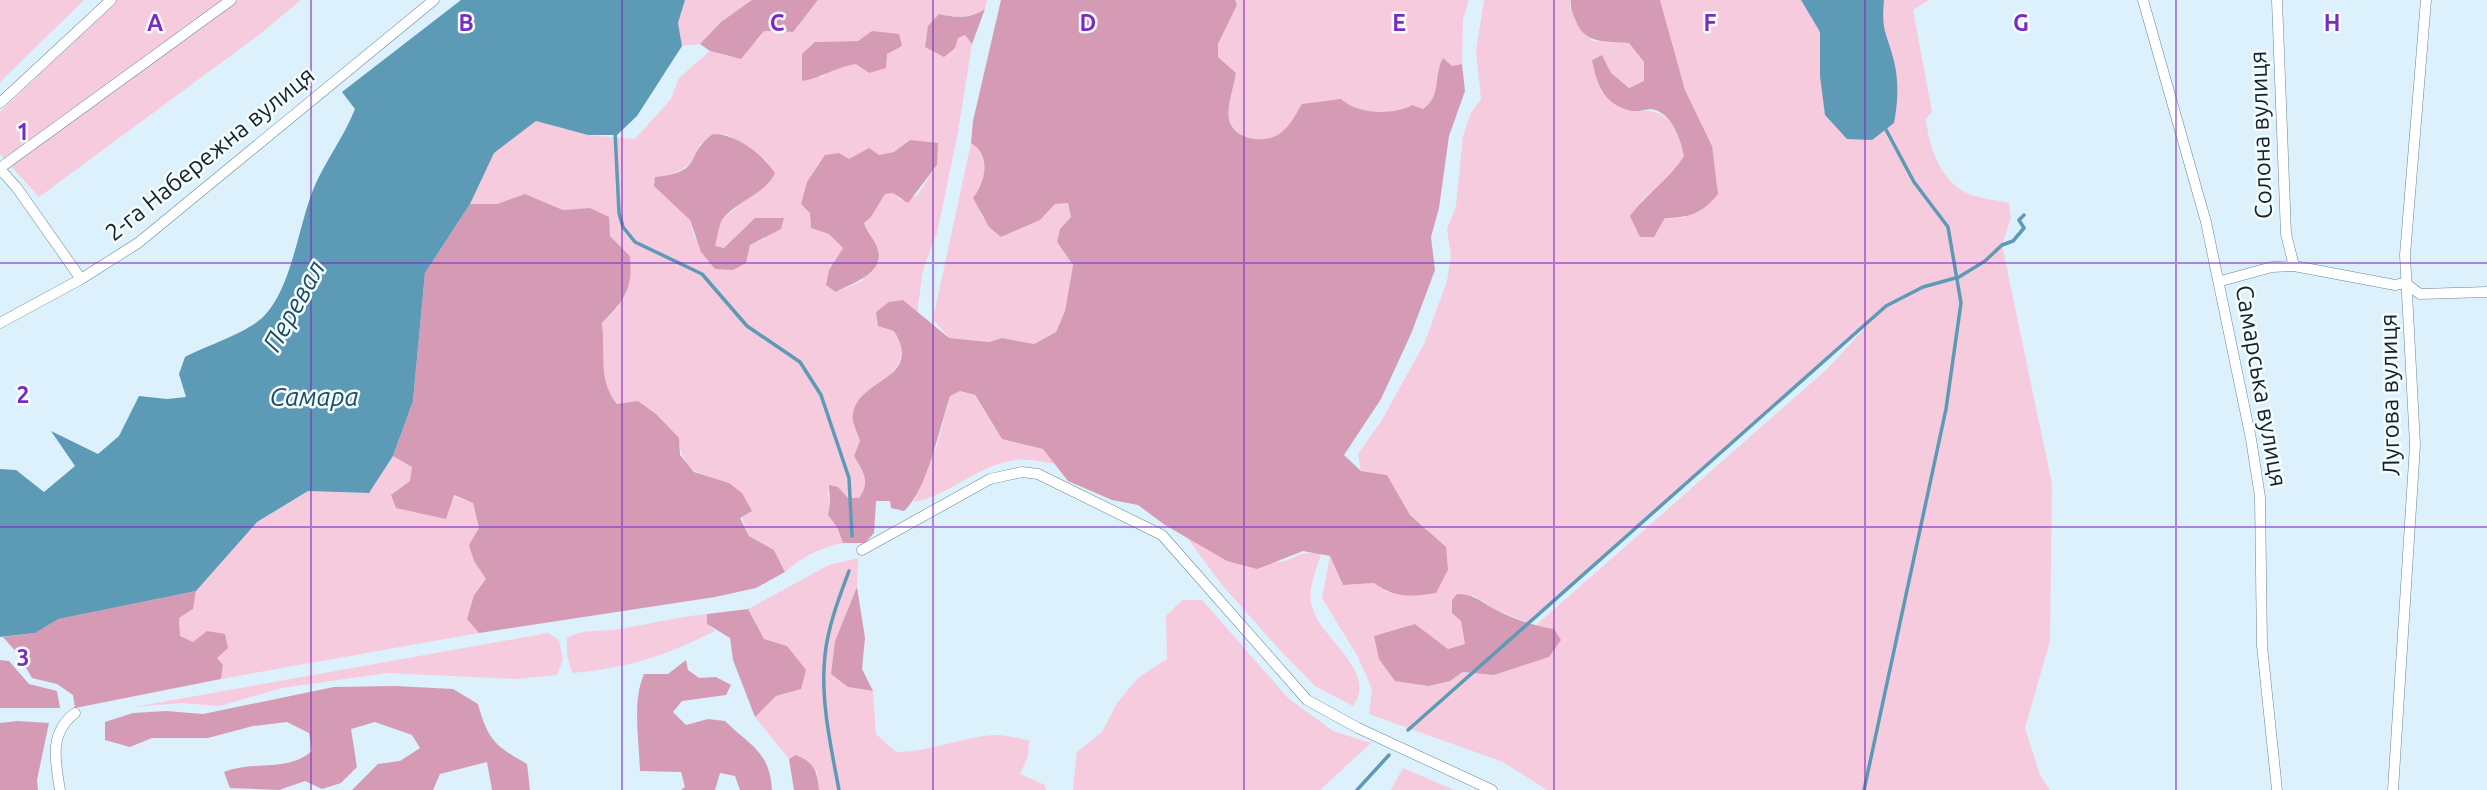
<svg xmlns="http://www.w3.org/2000/svg" width="2487" height="790" font-family="Ubuntu,sans-serif">
	<style>
		.green { fill: #f7cbde; fill-rule: evenodd }
		.forest { fill: #d59bb5 }
		.water { fill: #5c9ab5 }
		.lines { fill: none; stroke-linecap: round; stroke-linejoin: round }
		.stream { stroke: #5c9ab5; stroke-width: 3.5 }
		.minor-casing { stroke: #678796; stroke-width: 11 }
		.minor { stroke: #fff; stroke-width: 10 }
		.grid { fill: none; stroke: #7b2cbf; stroke-width: 2; stroke-opacity: 0.55 }
		.labels { text-anchor: middle; stroke-width: 5; stroke-linejoin: round; paint-order: stroke }
		.street-label { font-size: 24px; fill: #152228; stroke: #f5fcff }
		.water-label { font-size: 26px; font-style: italic; fill: #1b4e62; stroke: #f5fcff }
		.grid-label { font-size: 23px; text-anchor: middle; font-weight: bold; fill: #7b2cbf; stroke: #f5fcff; stroke-width: 5; stroke-linejoin: round; paint-order: stroke }
	</style>
	<rect width="100%" height="100%" fill="#dcf1fb"/>
	<!-- green -->
	<g class="green">
		<path d="M 0,0 L 84,0 L 0,82 Z"/>
		<path d="M 117,0 L 301,0 L 260,34 L 39,197 L 0,154 L 0,112 Z"/>
		<path d="M 685,0 L 752,0 L 700,44 L 682,46 L 678,23 Z"/>
		<path d="M 818,0 L 987,0 L 985,9 C 969,18 957,18 939,14 L 955,48 L 958,38 L 965,35 L 972,44 L 958,132 L 937,233 L 923,270 L 917,313 L 903,300 L 894,331 C 916,368 882,379 858,401 L 860,441 L 854,456 C 863,472 871,481 859,498 L 848,498 L 838,487 L 827,492 L 830,503 L 828,515 L 837,527 L 843,543 C 819,548 804,556 785,572 L 774,550 L 749,536 L 729,483 C 700,474 681,472 679,438 C 652,424 603,409 603,373 C 602,356 605,341 602,323 L 618,307 L 630,256 L 610,236 L 590,208 L 563,210 L 525,194 L 497,204 L 470,204 L 494,152 L 536,121 L 588,135 L 635,139 L 671,99 L 679,78 L 710,51 L 731,57 L 757,41 L 764,31 L 793,32 ZM 872,31 L 856,64 L 834,67 L 821,78 L 815,42 L 858,41 ZM 726,134 L 767,161 L 770,183 L 750,195 L 721,221 L 714,246 L 724,248 L 735,238 L 766,238 L 750,245 L 746,263 L 733,270 L 694,237 L 690,220 L 655,177 C 680,173 692,169 700,144 ZM 910,140 L 937,165 L 917,196 L 900,200 L 893,192 L 885,194 L 871,217 L 864,223 L 878,248 L 862,281 L 836,292 L 829,270 L 843,248 L 829,234 L 811,227 L 810,213 L 801,204 L 807,182 L 868,149 L 879,155 L 894,152 Z"/>
		<path d="M 1235,0 L 1469,0 L 1463,19 L 1462,64 L 1452,66 L 1443,59 C 1433,76 1442,96 1423,109 L 1412,106 C 1380,123 1337,100 1303,104 C 1297,112 1291,124 1284,131 C 1269,144 1238,142 1230,123 C 1225,108 1234,88 1236,73 L 1218,57 L 1218,44 L 1237,5 Z"/>
		<path d="M 1484,0 L 1571,0 L 1570,7 L 1592,41 L 1629,43 L 1644,62 L 1645,81 L 1629,88 L 1611,73 L 1602,55 L 1592,60 L 1634,112 C 1666,105 1678,127 1684,156 L 1670,177 L 1641,201 L 1640,237 L 1654,237 L 1665,218 L 1684,218 L 1712,146 L 1685,90 L 1660,0 L 1929,0 L 1913,10 L 1932,112 L 1926,119 C 1929,148 1941,183 1971,195 C 1983,199 1997,200 2009,203 L 2011,218 L 2002,245 L 2052,484 L 2050,641 L 2025,728 L 2040,775 L 2050,790 L 1547,790 L 1503,762 L 1369,714 L 1372,689 L 1358,657 L 1322,598 L 1330,556 L 1343,585 L 1374,583 L 1387,592 L 1427,529 L 1410,515 L 1387,475 L 1361,471 L 1358,454 L 1382,420 L 1425,342 L 1447,281 L 1451,256 L 1447,229 L 1456,206 L 1463,136 L 1471,113 L 1481,99 L 1476,51 ZM 1878,314 L 1827,369 L 1535,626 L 1554,629 L 1549,657 L 1494,675 L 1463,672 L 1450,681 L 1429,686 L 1395,680 L 1415,624 L 1448,649 L 1465,644 L 1461,621 L 1473,595 L 1496,610 L 1529,623 Z"/>
		<path d="M 971,143 C 993,157 982,192 980,214 L 1001,237 L 1040,220 L 1054,204 L 1068,203 L 1071,217 L 1060,229 L 1057,242 L 1073,265 L 1065,311 L 1056,332 L 1033,344 L 1002,338 L 989,342 L 949,338 L 933,319 Z"/>
		<path d="M 960,391 L 974,395 L 1002,439 L 1043,449 L 1058,464 C 1045,463 1028,458 1015,460 C 978,465 950,495 914,502 L 927,465 L 937,446 L 950,396 Z"/>
		<path d="M 393,456 L 412,467 L 410,481 L 473,503 L 479,528 L 474,561 L 486,579 L 474,595 L 467,619 L 479,633 L 221,679 L 223,665 L 180,636 L 179,618 L 193,609 L 196,591 L 257,522 L 308,491 L 369,493 Z"/>
		<path d="M 1185,535 C 1202,544 1261,563 1279,562 C 1298,560 1296,550 1321,554 C 1316,572 1307,589 1312,607 C 1320,638 1379,672 1353,706 L 1315,686 L 1279,649 L 1223,586 Z"/>
		<path d="M 858,558 L 857,587 L 835,641 L 831,674 L 849,687 L 873,691 L 876,734 L 896,752 C 930,752 961,737 996,735 C 1007,735 1018,739 1029,740 L 1028,756 L 1020,774 L 1045,785 L 1046,790 L 819,790 L 817,771 L 796,756 L 789,759 L 755,717 L 776,696 L 801,689 L 787,646 L 764,640 L 748,609 L 829,565 Z"/>
		<path d="M 1182,600 L 1202,600 L 1288,698 L 1333,731 L 1371,743 L 1320,790 L 1073,790 L 1077,752 L 1102,732 L 1117,703 L 1138,678 L 1167,659 L 1166,616 Z"/>
		<path d="M 707,614 L 707,624 L 715,631 C 664,656 629,668 572,673 L 567,655 L 567,638 C 585,628 601,632 620,629 C 649,624 677,617 707,614 Z"/>
		<path d="M 548,633 L 559,640 L 563,660 L 557,675 L 516,679 L 387,673 L 282,688 L 220,706 L 181,703 L 134,707 Z"/>
		<path d="M 1403,768 L 1454,790 L 1391,790 Z"/>
	</g>
	<!-- forest -->
	<g class="forest">
		<path d="M 752,0 L 818,0 L 793,32 L 764,31 L 741,59 L 710,51 L 700,44 L 721,22 Z"/>
		<path d="M 1001,0 L 1235,0 L 1237,5 L 1218,44 L 1218,57 L 1236,73 C 1234,88 1225,108 1230,123 C 1238,142 1269,144 1283,131 C 1291,124 1297,112 1302,104 L 1341,99 C 1357,114 1393,116 1412,105 L 1423,109 C 1442,96 1433,76 1443,58 L 1452,66 L 1462,64 L 1465,91 L 1449,136 L 1439,208 L 1431,237 L 1435,270 L 1411,334 L 1381,399 L 1344,455 L 1361,471 L 1387,475 L 1410,515 L 1446,547 L 1448,570 L 1436,593 C 1412,597 1394,598 1374,583 L 1343,585 L 1330,556 L 1303,551 L 1257,569 L 1227,561 L 1165,525 L 1138,505 L 1112,500 L 1068,481 L 1043,449 L 1002,439 L 975,395 L 960,391 L 950,396 C 940,426 927,491 904,511 L 891,508 L 890,501 L 876,501 L 874,533 L 865,543 L 843,543 L 837,527 L 828,515 L 830,503 L 829,485 L 838,487 L 848,498 L 859,498 C 871,481 863,472 854,456 L 860,441 C 858,433 851,422 853,414 C 858,377 924,381 894,331 L 878,326 L 876,312 L 889,302 L 903,300 L 949,338 L 989,342 L 1002,338 L 1034,344 L 1056,332 L 1065,311 L 1073,265 L 1057,242 L 1060,229 L 1071,217 L 1068,203 L 1055,204 L 1040,220 L 1001,237 L 989,227 L 973,198 C 985,183 992,156 971,143 L 973,121 Z"/>
		<path d="M 1571,0 L 1660,0 L 1685,90 L 1712,146 L 1718,194 C 1703,213 1688,218 1665,218 L 1654,237 L 1640,237 L 1630,216 C 1646,194 1669,180 1684,156 C 1681,141 1674,119 1658,111 C 1649,106 1641,113 1632,111 C 1604,105 1597,85 1592,60 L 1602,55 L 1611,73 L 1629,88 L 1644,81 L 1644,62 L 1629,43 C 1607,41 1585,45 1576,21 C 1573,14 1570,8 1571,0 Z"/>
		<path d="M 985,9 L 972,44 L 965,35 L 958,38 L 955,48 L 944,57 L 925,47 L 928,26 L 939,14 C 957,18 969,19 985,9 Z"/>
		<path d="M 872,31 L 899,34 L 902,46 L 887,54 L 886,68 L 869,73 L 856,64 C 835,67 822,78 802,81 L 802,54 L 815,42 L 858,41 Z"/>
		<path d="M 713,134 C 737,134 762,154 775,173 C 766,194 736,201 722,220 C 719,225 717,239 715,246 L 724,248 L 755,218 L 784,218 L 781,229 L 750,245 L 746,263 L 733,270 L 715,269 L 701,252 L 690,220 L 654,186 L 655,177 C 705,172 683,156 713,134 Z"/>
		<path d="M 910,140 L 938,143 L 937,165 L 908,203 L 893,193 L 885,194 L 871,217 L 864,223 C 867,232 874,239 877,247 C 887,273 852,283 836,292 L 826,285 L 829,270 L 843,248 L 829,234 L 811,228 L 810,213 L 801,204 L 807,182 L 825,155 L 839,153 L 849,159 L 869,148 L 879,155 L 894,152 Z"/>
		<path d="M 525,194 L 563,210 L 590,208 L 609,217 L 610,236 L 630,256 C 633,288 625,300 602,323 C 606,353 597,379 617,404 L 638,401 L 656,414 L 679,438 L 680,455 L 694,472 L 729,483 L 742,493 L 752,511 L 740,518 L 749,536 L 774,550 L 785,572 L 756,588 L 715,597 L 479,633 L 467,619 L 474,595 L 486,579 L 474,561 L 469,545 L 479,528 L 473,503 L 454,495 L 446,519 L 396,508 L 391,495 L 410,481 L 412,467 L 393,456 L 413,401 L 425,273 L 470,204 L 497,204 Z"/>
		<path d="M 857,587 L 865,638 L 862,669 L 873,691 L 848,687 L 831,674 L 835,641 Z"/>
		<path d="M 196,591 L 193,609 L 179,618 L 180,636 L 193,642 L 207,631 L 225,634 L 228,648 L 217,658 L 223,665 L 221,679 L 75,708 L 73,695 L 57,684 L 32,678 L 18,654 L 3,637 L 35,633 L 57,619 Z"/>
		<path d="M 1457,594 C 1477,595 1479,601 1496,610 C 1514,619 1534,626 1554,629 L 1561,640 L 1549,657 L 1494,675 L 1463,672 L 1450,681 L 1429,686 L 1395,681 L 1379,659 L 1374,636 L 1415,624 L 1448,649 L 1465,644 L 1461,621 L 1452,613 L 1452,600 Z"/>
		<path d="M 748,609 L 764,639 L 787,646 L 806,670 L 801,689 L 776,696 L 755,717 L 733,660 L 730,638 L 707,624 L 707,614 Z"/>
		<path d="M 0,660 L 9,661 L 29,684 L 57,691 L 60,708 L 0,708 Z"/>
		<path d="M 686,660 L 688,670 L 699,678 L 716,677 L 731,685 L 726,695 L 682,701 L 673,712 L 686,725 L 708,719 L 725,721 C 749,745 770,751 772,790 L 740,790 L 735,776 L 720,773 L 715,790 L 681,790 L 685,787 L 681,772 L 640,771 C 639,740 632,701 644,674 L 668,674 Z"/>
		<path d="M 395,686 L 453,689 L 478,704 C 488,740 495,746 527,764 L 530,790 L 492,790 L 487,762 L 440,774 L 433,790 L 352,790 L 378,764 L 400,761 L 420,748 L 412,735 L 375,722 L 351,729 L 357,767 L 341,783 L 322,789 L 305,781 L 279,790 L 230,788 L 224,772 C 253,760 286,773 312,751 L 309,733 L 287,722 L 253,726 L 208,738 L 152,738 L 130,747 L 105,740 L 105,722 L 133,713 L 166,711 L 203,714 L 334,687 Z"/>
		<path d="M 17,721 L 49,723 L 37,780 L 38,790 L 0,790 L 0,723 Z"/>
		<path d="M 796,755 C 815,763 817,771 819,790 L 794,790 L 789,759 Z"/>
	</g>
	<!-- water -->
	<g class="water">
		<path d="M 461,0 L 685,0 L 678,23 L 682,46 L 637,116 L 617,135 L 588,135 L 536,121 L 494,153 L 470,204 L 425,273 L 413,401 L 393,456 L 369,493 L 308,491 L 257,522 L 196,591 L 58,619 L 35,633 L 0,637 L 0,469 L 16,470 L 44,492 L 75,466 L 51,431 L 98,454 L 119,436 L 139,396 L 167,399 L 186,397 L 179,374 L 185,357 C 206,346 246,333 262,318 C 291,291 298,228 313,190 C 325,161 344,137 355,109 L 342,92 Z"/>
		<path d="M 1801,0 L 1884,0 C 1881,33 1887,32 1894,61 C 1899,82 1898,102 1894,123 L 1872,140 L 1847,139 L 1825,115 L 1820,76 L 1820,32 Z"/>
	</g>
	<g class="lines">
		<!-- stream -->
		<g class="stream">
			<path d="M 615,131 L 619,213 L 623,227 L 635,242 L 702,274 L 747,326 L 800,362 L 821,395 L 849,478 L 852,536"/>
			<path d="M 1408,730 L 1886,306 L 1923,287 L 1959,277 L 1985,261 L 2002,245 L 2013,241 L 2024,228 L 2019,220 L 2024,215"/>
			<path d="M 839,790 C 831,747 820,699 825,655 C 828,626 839,598 849,571"/>
			<path d="M 1357,790 L 1389,755"/>
			<path d="M 1864,790 L 1946,409 L 1961,303 L 1948,227 L 1914,182 L 1884,126"/>
		</g>
		<defs>
			<g id="minor">
				<path d="M 2143,0 L 2206,222 L 2251,439 L 2260,497 L 2262,646 L 2277,790"/>
				<path d="M 2277,0 L 2286,234 L 2294,266"/>
				<path d="M 0,103 L 111,0"/>
				<path d="M 0,168 L 231,0"/>
				<path d="M 0,169 L 17,188 L 81,279"/>
				<path d="M 2221,281 L 2272,267 L 2294,266 L 2395,285 L 2405,283 L 2420,294 L 2487,292"/>
				<path d="M 0,323 L 81,279 L 138,243 L 434,0"/>
				<path d="M 862,550 L 990,479 L 1022,472 L 1038,474 L 1162,535 L 1307,700 L 1358,728 L 1492,790"/>
				<path d="M 60,790 C 55,760 49,733 75,713"/>
				<path d="M 2393,790 L 2415,445 L 2405,255 L 2426,0"/>
			</g>
		</defs>
		<!-- minor casing -->
		<use href="#minor" class="minor-casing"/>
		<!-- minor -->
		<use href="#minor" class="minor"/>
	</g>
	<!-- grid -->
	<path class="grid" d="M 311,0 L 311,790M 622,0 L 622,790M 933,0 L 933,790M 1244,0 L 1244,790M 1554,0 L 1554,790M 1865,0 L 1865,790M 2176,0 L 2176,790M 0,263 L 2487,263M 0,527 L 2487,527"/>
	<g class="labels">
		<!-- street labels -->
		<g class="street-label">
			<text transform="translate(2261 135) rotate(-92)" y="8">Солона вулиця</text>
			<text transform="translate(210 154) rotate(-39)" y="8">2-га Набережна вулиця</text>
			<text transform="translate(2261 386) rotate(80)" y="8">Самарська вулиця</text>
			<text transform="translate(2390 395) rotate(-91)" y="8">Лугова вулиця</text>
		</g>
		<!-- water labels -->
		<g class="water-label">
			<text transform="translate(294 306) rotate(-61)" y="9">Перевал</text>
			<text x="314" y="406">Самара</text>
		</g>
	</g>
	<g class="grid-label">
		<text x="155" y="31">A</text>
		<text x="466" y="31">B</text>
		<text x="777" y="31">C</text>
		<text x="1088" y="31">D</text>
		<text x="1399" y="31">E</text>
		<text x="1710" y="31">F</text>
		<text x="2021" y="31">G</text>
		<text x="2332" y="31">H</text>
		<text x="23" y="140">1</text>
		<text x="23" y="403">2</text>
		<text x="23" y="666">3</text>
	</g>
</svg>
